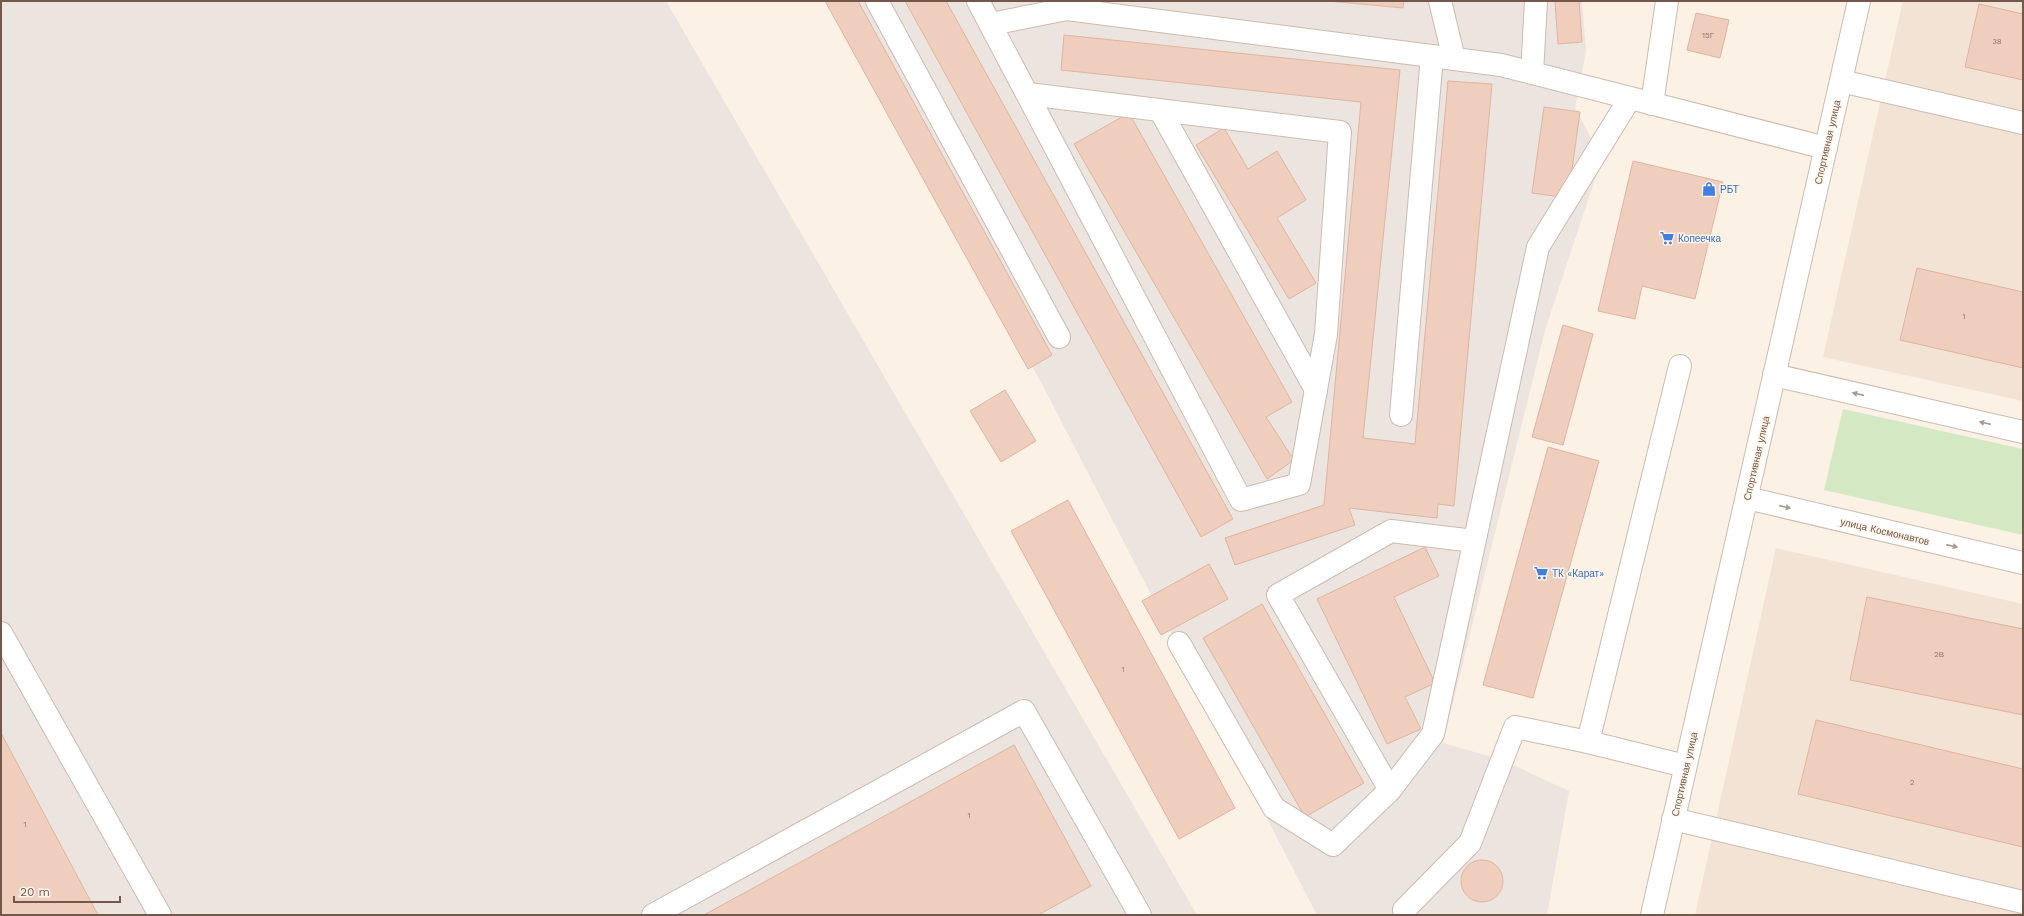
<svg xmlns="http://www.w3.org/2000/svg" width="2024" height="916" font-family="'Work Sans',sans-serif">
	<style>
		.residential { fill: #f2e3d4 }
		.industrial { fill: #ebe4df }
		.green { fill: #d5e8c4 }
		.building { fill: #efcebe; stroke: #e1b49f }
		.lines { fill: none; stroke-linecap: round; stroke-linejoin: round }
		.minor-casing { stroke: #cebbaf; stroke-width: 24 }
		.minor { stroke: #fff; stroke-width: 22 }
		.oneway { fill: #ab9a93 }
		.labels { text-anchor: middle; stroke-width: 3; stroke-linejoin: round; paint-order: stroke }
		.number-label { font-size: 8px; fill: #927568 }
		.street-label { font-size: 10px; fill: #73574b; stroke: #fef5eb }
		.shop-label { font-size: 10px; fill: #366cbe; stroke: #fef5eb; text-anchor: start }
	</style>
	<rect width="100%" height="100%" fill="#fbf1e5"/>
	<!-- residential -->
	<g class="residential">
		<path d="M 1903,1 L 2023,1 L 2023,401 L 1823,357 Z"/>
		<path d="M 1776,548 L 2023,604 L 2023,915 L 1695,915 Z"/>
	</g>
	<!-- industrial -->
	<g class="industrial">
		<path d="M 1,1 L 666,1 L 1197,915 L 1,915 Z"/>
		<path d="M 829,1 L 1582,1 L 1586,51 L 1575,108 L 1602,158 L 1545,330 L 1443,743 L 1502,760 L 1569,791 L 1547,915 L 1317,915 L 1042,384 Z"/>
	</g>
	<!-- green -->
	<path class="green" d="M 1843,409 L 2023,449 L 2023,535 L 1824,490 Z"/>
	<!-- building -->
	<g class="building">
		<path d="M 825,1 L 858,1 L 1052,355 L 1028,369 Z"/>
		<path d="M 905,1 L 946,1 L 1233,519 L 1201,537 Z"/>
		<path d="M 1328,1 L 1404,1 L 1403,8 Z"/>
		<path d="M 1555,1 L 1579,1 L 1582,42 L 1558,44 Z"/>
		<path d="M 1979,4 L 2023,14 L 2023,80 L 1965,67 Z"/>
		<path d="M 1696,13 L 1729,20 L 1720,58 L 1687,50 Z"/>
		<path d="M 1064,35 L 1400,70 L 1363,438 L 1415,444 L 1448,81 L 1492,84 L 1454,506 L 1438,504 L 1437,518 L 1349,508 L 1355,525 L 1235,565 L 1225,538 L 1324,505 L 1361,102 L 1061,70 Z"/>
		<path d="M 1544,107 L 1580,112 L 1568,198 L 1532,193 Z"/>
		<path d="M 1129,113 L 1292,402 L 1266,417 L 1294,460 L 1267,479 L 1074,144 Z"/>
		<path d="M 1224,128 L 1248,169 L 1277,151 L 1306,200 L 1277,218 L 1316,283 L 1289,299 L 1196,145 Z"/>
		<path d="M 1633,161 L 1723,182 L 1695,299 L 1642,286 L 1635,319 L 1598,311 Z"/>
		<path d="M 1917,268 L 2023,292 L 2023,368 L 1900,340 Z"/>
		<path d="M 1563,325 L 1593,334 L 1563,445 L 1532,437 Z"/>
		<path d="M 1005,390 L 1036,441 L 1001,462 L 970,411 Z"/>
		<path d="M 1548,447 L 1599,461 L 1533,698 L 1483,685 Z"/>
		<path d="M 1068,500 L 1235,808 L 1179,839 L 1011,531 Z"/>
		<path d="M 1425,547 L 1439,576 L 1394,597 L 1435,683 L 1405,697 L 1421,729 L 1387,744 L 1317,599 Z"/>
		<path d="M 1209,564 L 1228,599 L 1161,635 L 1142,601 Z"/>
		<path d="M 1867,597 L 2023,629 L 2023,715 L 1850,680 Z"/>
		<path d="M 1262,604 L 1364,783 L 1305,817 L 1203,638 Z"/>
		<path d="M 1816,720 L 2023,769 L 2023,847 L 1798,794 Z"/>
		<path d="M 1,733 L 98,915 L 1,915 Z"/>
		<path d="M 1014,745 L 1091,886 L 1038,915 L 704,915 Z"/>
		<circle cx="1482" cy="881" r="21"/>
	</g>
	<g class="lines">
		<defs>
			<g id="minor">
				<path d="M 877,1 L 1059,337"/>
				<path d="M 978,1 L 1241,500 L 1299,484 L 1326,334 L 1340,132 L 1028,94"/>
				<path d="M 1440,1 L 1454,59"/>
				<path d="M 991,24 L 1067,9 L 1501,65 L 1826,148"/>
				<path d="M 1532,73 L 1536,1"/>
				<path d="M 1841,81 L 2023,123"/>
				<path d="M 1652,104 L 1667,1"/>
				<path d="M 1160,110 L 1316,390"/>
				<path d="M 1680,366 L 1588,742 L 1685,766"/>
				<path d="M 1774,375 L 2023,432"/>
				<path d="M 1401,415 L 1432,56"/>
				<path d="M 1747,498 L 2023,563"/>
				<path d="M 1,633 L 160,915"/>
				<path d="M 1179,643 L 1274,808 L 1333,845 L 1390,790 L 1433,734 L 1538,247 L 1630,98"/>
				<path d="M 1390,790 L 1278,595 L 1391,531 L 1474,541"/>
				<path d="M 1673,819 L 2023,902"/>
				<path d="M 1404,910 L 1470,843 L 1515,727 L 1588,742"/>
				<path d="M 653,915 L 1024,711 L 1140,915"/>
				<path d="M 1652,915 L 1859,1"/>
			</g>
		</defs>
		<!-- minor casing -->
		<use href="#minor" class="minor-casing"/>
		<!-- minor -->
		<use href="#minor" class="minor"/>
	</g>
	<!-- one-way arrows -->
	<defs><path id="oneway-solid" d="M-6-.8H1V-3.2L6.5 0L1 3.2V.8H-6Z"/></defs>
	<g class="oneway">
		<use href="#oneway-solid" transform="translate(1858 394) rotate(-167)"/>
		<use href="#oneway-solid" transform="translate(1985 423) rotate(-167)"/>
		<use href="#oneway-solid" transform="translate(1785 507) rotate(13)"/>
		<use href="#oneway-solid" transform="translate(1952 546) rotate(13)"/>
	</g>
	<!-- icons -->
	<defs>
		<symbol id="shop-bare" viewBox="-9 -9 18 18"><path d="M-5-2.5h2.3a2.7 3.5 0 0 1 5.4 0H5L5.5 6h-11ZM-1.5-2.5h3a1.5 2.3 0 0 0-3 0Z" fill="#3f7fe0" stroke="#fef5eb" stroke-width="2.5" paint-order="stroke"/></symbol>
		<symbol id="supermarket-bare" viewBox="-9 -9 18 18"><path d="M-6-5.5h2.5l.6 2H6L4.5 2H-2.5L-4.4-4H-6ZM-1.5 3.2a1.3 1.3 0 1 0 .1 0ZM3 3.2a1.3 1.3 0 1 0 .1 0Z" fill="#3f7fe0" stroke="#fef5eb" stroke-width="2.5" paint-order="stroke"/></symbol>
	</defs>
	<g fill-rule="evenodd">
		<use href="#shop-bare" x="1699" y="179" width="20" height="20"/>
		<use href="#supermarket-bare" x="1657" y="228" width="20" height="20"/>
		<use href="#supermarket-bare" x="1531" y="563" width="20" height="20"/>
	</g>
	<g class="labels">
		<!-- number labels -->
		<g class="number-label">
			<text x="1708" y="38">15Г</text>
			<text x="1997" y="44">38</text>
			<text x="1964" y="319">1</text>
			<text x="1939" y="657">2В</text>
			<text x="1123" y="672">1</text>
			<text x="1912" y="785">2</text>
			<text x="969" y="818">1</text>
			<text x="25" y="827">1</text>
		</g>
		<!-- street labels -->
		<g class="street-label">
			<text transform="translate(1827 142) rotate(-77)" y="4">Спортивная улица</text>
			<text transform="translate(1756 458) rotate(-77)" y="4">Спортивная улица</text>
			<text transform="translate(1885 531) rotate(13)" y="4">улица Космонавтов</text>
			<text transform="translate(1684 774) rotate(-77)" y="4">Спортивная улица</text>
		</g>
		<!-- shop labels -->
		<g class="shop-label">
			<text x="1720" y="193">РБТ</text>
			<text x="1678" y="242">Копеечка</text>
			<text x="1552" y="577">ТК «Карат»</text>
		</g>
	</g>
	<!-- border -->
	<rect width="2024" height="916" fill="none" stroke="#73574b" stroke-width="4"/>
	<!-- scale -->
	<path d="M14 896v6h106v-6" fill="none" stroke="#73574b" stroke-width="2"/>
	<text x="20" y="896" font-size="12" fill="#73574b" stroke="#fef5eb" stroke-width="3" paint-order="stroke">20 m</text>
</svg>
